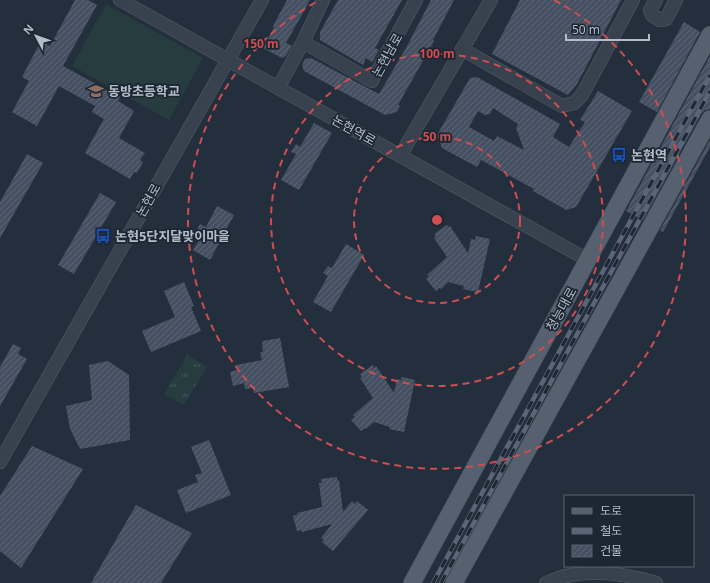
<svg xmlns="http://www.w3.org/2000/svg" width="710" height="583" font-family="'Noto Sans','Noto Sans KR',sans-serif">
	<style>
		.grass { fill: url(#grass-tufts) }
		.garden { fill: #263c3f }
		.building { fill: url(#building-hatch); fill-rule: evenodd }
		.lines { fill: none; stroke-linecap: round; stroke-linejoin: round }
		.minor-casing { stroke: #565f6c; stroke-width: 14 }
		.major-casing { stroke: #414a57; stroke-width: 18 }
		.minor { stroke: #38414e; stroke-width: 13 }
		.major { stroke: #56606e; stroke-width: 17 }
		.rail-casing { stroke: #5a6575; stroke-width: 4.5 }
		.rail { stroke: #1d2633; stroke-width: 3; stroke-dasharray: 9; stroke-linecap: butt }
		.ring { fill: none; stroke: #ce4d50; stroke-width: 2; stroke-dasharray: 7 5 }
		.labels { text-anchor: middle; stroke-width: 3.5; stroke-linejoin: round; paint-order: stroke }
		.street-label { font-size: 13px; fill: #b4bcc9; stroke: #1d2633 }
		.poi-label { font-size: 13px; font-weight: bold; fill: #b4bcc9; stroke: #1d2633; text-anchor: start }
		.centre { fill: #ce4d50; stroke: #1d2633; stroke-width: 2 }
		.ring-label { font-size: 12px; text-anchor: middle; font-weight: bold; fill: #ce4d50; stroke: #1d2633; stroke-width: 3.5; stroke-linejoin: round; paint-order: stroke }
	</style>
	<defs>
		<pattern id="grass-tufts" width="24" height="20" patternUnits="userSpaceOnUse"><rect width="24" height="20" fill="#263c3f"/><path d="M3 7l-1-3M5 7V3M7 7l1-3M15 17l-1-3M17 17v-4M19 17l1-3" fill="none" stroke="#435659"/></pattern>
		<pattern id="building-hatch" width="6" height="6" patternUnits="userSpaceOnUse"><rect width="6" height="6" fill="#455162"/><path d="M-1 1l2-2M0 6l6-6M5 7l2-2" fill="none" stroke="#5d6877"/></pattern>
	</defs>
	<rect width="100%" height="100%" fill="#242f3e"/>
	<!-- grass -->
	<path class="grass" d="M 187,355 L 207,367 L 184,405 L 164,394 Z"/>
	<!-- garden -->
	<path class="garden" d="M 106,4 L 203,58 L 169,120 L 72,66 Z"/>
	<!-- building -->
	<g class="building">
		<path d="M 75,0 L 88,0 L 97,5 L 63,66 L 120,97 L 118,101 L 134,111 L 119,138 L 145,153 L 140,160 L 143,162 L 137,173 L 134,172 L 130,179 L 85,153 L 104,119 L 92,112 L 95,106 L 59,86 L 37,126 L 12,112 L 29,81 L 22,77 L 41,41 L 50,46 Z"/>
		<path d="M 287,0 L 310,0 L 286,43 L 292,46 L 286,56 L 282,58 L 263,48 L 274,27 L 273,26 Z"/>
		<path d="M 338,0 L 402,0 L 375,48 L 379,50 L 372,62 L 366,58 L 363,65 L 320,40 L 320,32 Z"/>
		<path d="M 431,0 L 454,0 L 433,40 L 434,41 L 398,105 L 400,106 L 397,112 L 385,115 L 304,71 L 302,65 L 305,59 L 311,58 L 379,94 L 406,48 Z"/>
		<path d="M 520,0 L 621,0 L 577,84 L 568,95 L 492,54 Z"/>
		<path d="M 684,22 L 700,32 L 657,112 L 639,102 Z"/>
		<path d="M 710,56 L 710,109 L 705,110 L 701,114 L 643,220 L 626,211 Z"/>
		<path d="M 477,77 L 560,124 L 553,137 L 569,147 L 585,122 L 580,120 L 598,91 L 632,111 L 576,207 L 566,210 L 533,191 L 534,189 L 481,160 L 477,167 L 442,148 L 437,135 L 470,78 ZM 493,108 L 518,124 L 516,128 L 524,150 L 497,136 L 494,141 L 469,127 L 478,111 L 485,115 L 490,114 Z"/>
		<path d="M 314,123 L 332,133 L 299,190 L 281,180 L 296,154 L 291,152 L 296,144 L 300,147 Z"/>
		<path d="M 710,140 L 710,147 L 663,232 L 660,230 Z"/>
		<path d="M 27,154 L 43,163 L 0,238 L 0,202 Z"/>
		<path d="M 100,193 L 116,202 L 74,274 L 58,265 Z"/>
		<path d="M 217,206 L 234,215 L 210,260 L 193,250 L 202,235 L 196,232 L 200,224 L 206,227 Z"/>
		<path d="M 447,225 L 449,227 L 450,226 L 468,253 L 471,239 L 475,240 L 476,236 L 490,239 L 478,292 L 463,289 L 464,286 L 448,282 L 441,289 L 439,288 L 436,291 L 426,279 L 429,276 L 427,275 L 447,257 L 434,238 L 436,236 L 434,234 Z"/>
		<path d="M 346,244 L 364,255 L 331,312 L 313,302 L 328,276 L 323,273 L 328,266 L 332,268 Z"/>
		<path d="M 184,282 L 194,306 L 191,307 L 201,331 L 151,352 L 142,331 L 175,317 L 164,291 Z"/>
		<path d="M 280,338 L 289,387 L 254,393 L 253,388 L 245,389 L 244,383 L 233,386 L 230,372 L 237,370 L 236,365 L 262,360 L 260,352 L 263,352 L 262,343 L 263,343 L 263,341 Z"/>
		<path d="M 13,344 L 21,348 L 18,354 L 27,359 L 0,406 L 0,367 Z"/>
		<path d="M 108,361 L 129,375 L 130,440 L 80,449 L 70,429 L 66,406 L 92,400 L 89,365 Z"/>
		<path d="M 373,365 L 374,368 L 376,366 L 394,393 L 397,379 L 401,380 L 402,377 L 415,380 L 404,432 L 389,429 L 390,427 L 374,422 L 366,429 L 365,428 L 361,431 L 351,420 L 355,417 L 353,415 L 373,398 L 360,378 L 362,377 L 360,374 Z"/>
		<path d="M 209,440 L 231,495 L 186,513 L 177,490 L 198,482 L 195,475 L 202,473 L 191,447 Z"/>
		<path d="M 32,446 L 83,469 L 21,568 L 0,551 L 0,496 Z"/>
		<path d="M 337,477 L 337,481 L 339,480 L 343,512 L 352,501 L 355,504 L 357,501 L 368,510 L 333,551 L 322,542 L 324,540 L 321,538 L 332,524 L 302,532 L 301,530 L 297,531 L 293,516 L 297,515 L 297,513 L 322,507 L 319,483 L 322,483 L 321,479 Z"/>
		<path d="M 136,505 L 192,533 L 161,583 L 91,583 Z"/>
	</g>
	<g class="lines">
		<defs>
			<g id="minor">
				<path d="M 120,0 L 588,260"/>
				<path d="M 656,0 L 650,10 L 652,15 L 660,20 L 666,19 L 676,0"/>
				<path d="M 303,42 L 372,81 L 416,0"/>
				<path d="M 462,49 L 562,106 L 574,103 L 582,95 L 633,0"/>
				<path d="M 278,88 L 303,42 L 323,0"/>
				<path d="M 400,156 L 491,0"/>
				<path d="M 0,462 L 262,0"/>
				<path d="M 546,583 C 580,567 621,572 656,583"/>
			</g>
			<g id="major">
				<path d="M 412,583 L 710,35"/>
				<path d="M 454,583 L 710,119"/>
			</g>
		</defs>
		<!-- minor casing -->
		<use href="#minor" class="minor-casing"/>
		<!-- major casing -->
		<use href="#major" class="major-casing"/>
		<!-- minor -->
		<use href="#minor" class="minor"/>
		<!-- major -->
		<use href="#major" class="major"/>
		<defs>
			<g id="rail">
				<path d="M 433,583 L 710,75"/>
				<path d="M 441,583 L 710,91"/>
			</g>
		</defs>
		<!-- rail casing -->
		<use href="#rail" class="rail-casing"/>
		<!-- rail -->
		<use href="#rail" class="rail"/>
	</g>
	<!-- distance rings -->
	<g class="ring">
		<circle cx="437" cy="220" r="83"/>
		<circle cx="437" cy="220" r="166"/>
		<path d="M554 0A249 249 0 1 1 320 0"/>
	</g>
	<!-- icons -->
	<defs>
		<symbol id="school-bare" viewBox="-9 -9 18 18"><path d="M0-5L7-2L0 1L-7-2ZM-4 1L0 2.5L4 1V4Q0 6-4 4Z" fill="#8d6e63" stroke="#1d2633" stroke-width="2.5" paint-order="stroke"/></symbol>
		<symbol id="bus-bare" viewBox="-9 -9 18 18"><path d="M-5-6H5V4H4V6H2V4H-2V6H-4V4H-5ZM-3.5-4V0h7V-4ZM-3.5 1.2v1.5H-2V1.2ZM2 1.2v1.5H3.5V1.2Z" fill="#1a4fb4" stroke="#1d2633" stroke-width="2.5" paint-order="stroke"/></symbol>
	</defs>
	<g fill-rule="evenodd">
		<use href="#school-bare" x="85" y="80" width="22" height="22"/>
		<use href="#bus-bare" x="608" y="144" width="22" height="22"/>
		<use href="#bus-bare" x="92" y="225" width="22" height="22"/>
	</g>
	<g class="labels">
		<!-- street labels -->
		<g class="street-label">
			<text transform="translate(387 55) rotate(-61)" y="5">논현남로</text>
			<text transform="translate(354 130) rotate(29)" y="5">논현역로</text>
			<text transform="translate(148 200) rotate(-61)" y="5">논현로</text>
			<text transform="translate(561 309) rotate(-61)" y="5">청능대로</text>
		</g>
		<!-- poi labels -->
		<g class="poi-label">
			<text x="108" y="96">동방초등학교</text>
			<text x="631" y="160">논현역</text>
			<text x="115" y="241">논현5단지달맞이마을</text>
		</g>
	</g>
	<circle cx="437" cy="220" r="6" class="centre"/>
	<g class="ring-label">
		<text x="261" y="48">150 m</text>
		<text x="437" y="58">100 m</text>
		<text x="437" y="141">50 m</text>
	</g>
	<!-- legend -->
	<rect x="564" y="495" width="130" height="72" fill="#1d2633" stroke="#59626f"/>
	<rect x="572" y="508" width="20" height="6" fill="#56606e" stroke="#59626f"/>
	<text x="600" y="515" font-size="12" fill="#b4bcc9">도로</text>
	<rect x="572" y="528" width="20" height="6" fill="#5a6575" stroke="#59626f"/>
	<text x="600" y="535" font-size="12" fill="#b4bcc9">철도</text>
	<rect x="572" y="545" width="20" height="12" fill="url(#building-hatch)" stroke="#59626f"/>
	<text x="600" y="555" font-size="12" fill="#b4bcc9">건물</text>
	<!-- north arrow -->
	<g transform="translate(36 36) rotate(311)" stroke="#1d2633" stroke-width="3" paint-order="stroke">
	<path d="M0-3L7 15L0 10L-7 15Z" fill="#b4bcc9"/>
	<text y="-6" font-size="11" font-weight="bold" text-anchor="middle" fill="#b4bcc9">N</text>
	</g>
	<!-- scale -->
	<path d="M566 34v6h83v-6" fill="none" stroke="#b4bcc9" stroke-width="2"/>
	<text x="572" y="34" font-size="12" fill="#b4bcc9" stroke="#1d2633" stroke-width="3" paint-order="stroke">50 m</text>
</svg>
